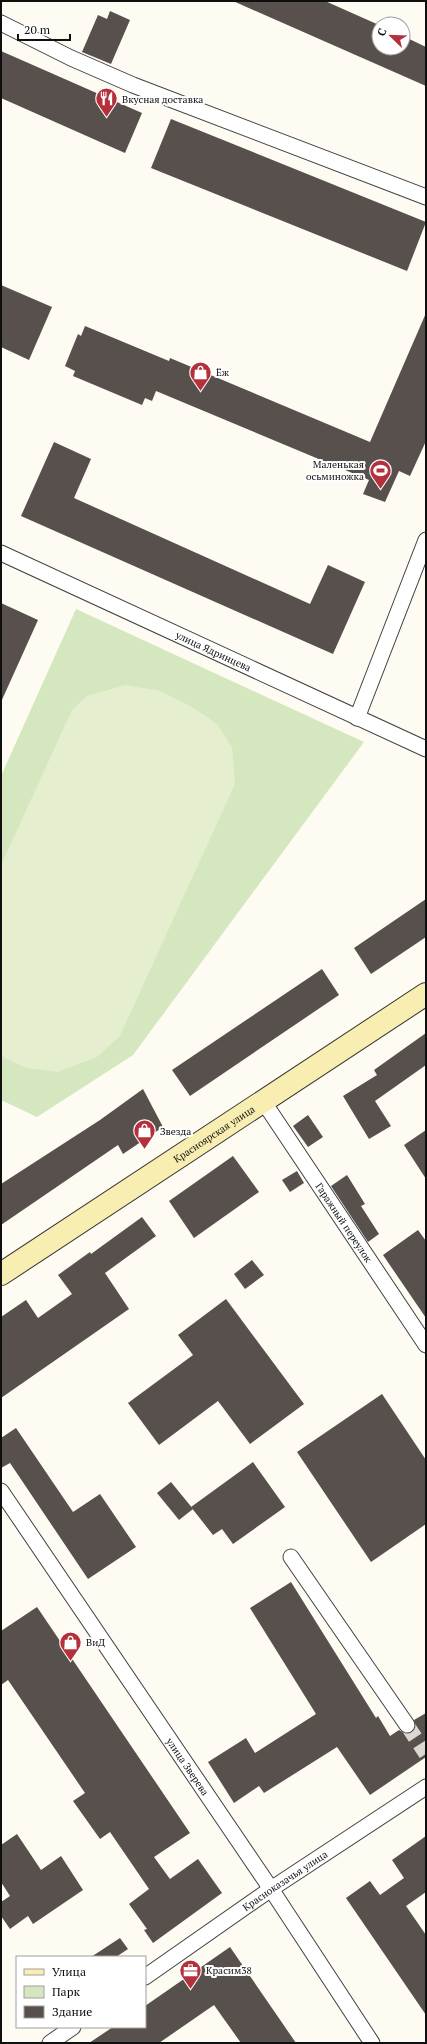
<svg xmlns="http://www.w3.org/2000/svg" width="427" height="2044" font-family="'PT Serif',serif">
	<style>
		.green { fill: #d5e7be }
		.pitch { fill: #e5efcf }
		.building { fill: #57504c }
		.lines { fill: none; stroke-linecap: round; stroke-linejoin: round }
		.street-tunnel { stroke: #dad8d0; stroke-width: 15; stroke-dasharray: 15 8; stroke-linecap: butt }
		.street-casing { stroke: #424242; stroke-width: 17 }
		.secondary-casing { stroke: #313131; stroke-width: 24 }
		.street { stroke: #fff; stroke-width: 15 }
		.secondary { stroke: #f9eeb2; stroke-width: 22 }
		.labels { text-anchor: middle; stroke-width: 4; stroke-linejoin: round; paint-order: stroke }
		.poi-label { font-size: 10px; fill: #0f0f0f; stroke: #fff; text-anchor: start }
		.street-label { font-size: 10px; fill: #0f0f0f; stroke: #fff }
	</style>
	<rect width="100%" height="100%" fill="#fefbf2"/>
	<!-- green -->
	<path class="green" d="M 76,609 L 364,742 L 133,1055 L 37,1117 L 1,1100 L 1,776 Z"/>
	<!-- pitch -->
	<path class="pitch" d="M 125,685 L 160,691 L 192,707 L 217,724 L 232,747 L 235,784 L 120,1036 L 97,1057 L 58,1072 L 26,1068 L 1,1056 L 1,865 L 72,710 L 87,696 Z"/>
	<!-- building -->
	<g class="building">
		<path d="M 233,1 L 325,1 L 379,25 L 379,48 L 403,48 L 403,36 L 426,47 L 426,86 Z"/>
		<path d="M 110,11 L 130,20 L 111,64 L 82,52 L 98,15 L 107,19 Z"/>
		<path d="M 1,51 L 142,113 L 125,153 L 1,98 Z"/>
		<path d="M 171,119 L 426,222 L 407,271 L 151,168 Z"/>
		<path d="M 1,285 L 52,307 L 29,360 L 1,347 Z"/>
		<path d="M 426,313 L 426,441 L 410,476 L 399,471 L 385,502 L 363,494 L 369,480 L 156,391 L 152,401 L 145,398 L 142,405 L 73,376 L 75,371 L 65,366 L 78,334 L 81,336 L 85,326 L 169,361 L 170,358 L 370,442 Z"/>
		<path d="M 54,442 L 91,459 L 74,498 L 310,604 L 328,565 L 365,582 L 333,654 L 21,516 Z"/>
		<path d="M 1,603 L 38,620 L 1,702 Z"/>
		<path d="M 426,899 L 426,937 L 371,974 L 354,948 Z"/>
		<path d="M 322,969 L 339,995 L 190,1096 L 172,1070 Z"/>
		<path d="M 426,1033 L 426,1065 L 375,1101 L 391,1126 L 369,1139 L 343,1096 L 377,1075 L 374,1070 Z"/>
		<path d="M 143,1089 L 163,1127 L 123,1154 L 118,1145 L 1,1225 L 1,1184 L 100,1120 Z"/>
		<path d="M 308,1115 L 323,1137 L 308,1147 L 293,1126 Z"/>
		<path d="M 426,1130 L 426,1179 L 404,1145 Z"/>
		<path d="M 233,1156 L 259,1192 L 194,1238 L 169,1201 Z"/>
		<path d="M 297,1171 L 304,1183 L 290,1192 L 282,1180 Z"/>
		<path d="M 347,1175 L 365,1204 L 361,1206 L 379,1234 L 368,1242 L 331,1186 Z"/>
		<path d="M 142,1217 L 156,1236 L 105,1273 L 129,1309 L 1,1398 L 1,1317 L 26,1300 L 38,1318 L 72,1294 L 58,1275 L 90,1252 L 91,1254 Z"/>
		<path d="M 418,1230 L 426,1241 L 426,1318 L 383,1255 Z"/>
		<path d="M 252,1260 L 264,1275 L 245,1289 L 234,1274 Z"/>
		<path d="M 226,1299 L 304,1404 L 250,1444 L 218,1401 L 159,1445 L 128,1403 L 193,1355 L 178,1335 Z"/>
		<path d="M 382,1394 L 426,1460 L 426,1524 L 371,1562 L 297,1452 Z"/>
		<path d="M 16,1428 L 73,1512 L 100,1494 L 136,1547 L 88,1579 L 10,1463 L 1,1468 L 1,1438 Z"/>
		<path d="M 253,1462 L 285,1507 L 233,1544 L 222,1529 L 213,1535 L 191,1507 Z"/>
		<path d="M 171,1482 L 193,1509 L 179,1520 L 157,1493 Z"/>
		<path d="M 291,1582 L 376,1718 L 378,1716 L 390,1736 L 399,1730 L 404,1733 L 412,1733 L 415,1728 L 414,1720 L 426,1713 L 426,1757 L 370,1795 L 337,1747 L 264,1793 L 259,1786 L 234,1803 L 208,1762 L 246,1738 L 255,1753 L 316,1714 L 250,1608 Z"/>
		<path d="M 37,1607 L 190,1833 L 154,1857 L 170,1879 L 198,1859 L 222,1893 L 153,1943 L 144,1930 L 147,1929 L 129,1904 L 149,1889 L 110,1832 L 100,1839 L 73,1801 L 85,1793 L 8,1680 L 1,1685 L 1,1631 Z"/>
		<path d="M 17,1834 L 41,1870 L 61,1856 L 83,1890 L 33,1924 L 28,1916 L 10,1929 L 1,1916 L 1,1902 L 10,1896 L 1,1882 L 1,1845 Z"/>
		<path d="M 426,1836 L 426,1892 L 406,1906 L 426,1935 L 426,2015 L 346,1898 L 370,1881 L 380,1895 L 404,1878 L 392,1860 Z"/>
		<path d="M 120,1938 L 128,1949 L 116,1957 L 91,1957 Z"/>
		<path d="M 230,1947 L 296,2043 L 241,2043 L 214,2005 L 159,2043 L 89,2043 L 113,2027 L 145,2027 L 145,2006 Z"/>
	</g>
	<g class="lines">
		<!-- street-tunnel -->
		<path class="street-tunnel" d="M 407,1725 L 426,1754"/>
		<defs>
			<g id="street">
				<path d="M 1,23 L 71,58 L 133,85 L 426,197"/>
				<path id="s1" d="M 1,553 L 426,749"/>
				<path d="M 357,718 L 426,540"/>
				<path id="s2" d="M 263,1101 L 426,1345"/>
				<path id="s3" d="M 1,1491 L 271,1889 L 372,2043"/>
				<path d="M 291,1557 L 407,1725"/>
				<path id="s4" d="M 145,1977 L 271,1889 L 426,1787"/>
				<path d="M 50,2043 L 73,2027"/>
			</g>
			<g id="secondary">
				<path id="s5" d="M 1,1274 C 143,1181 284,1087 426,994"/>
			</g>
		</defs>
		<!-- street casing -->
		<use href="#street" class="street-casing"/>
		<!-- secondary casing -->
		<use href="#secondary" class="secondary-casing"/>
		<!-- street -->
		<use href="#street" class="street"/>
		<!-- secondary -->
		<use href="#secondary" class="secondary"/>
	</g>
	<!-- icons -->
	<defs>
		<symbol id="restaurant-pin" viewBox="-11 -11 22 30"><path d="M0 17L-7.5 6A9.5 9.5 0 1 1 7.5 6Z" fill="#b6303c" stroke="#fff"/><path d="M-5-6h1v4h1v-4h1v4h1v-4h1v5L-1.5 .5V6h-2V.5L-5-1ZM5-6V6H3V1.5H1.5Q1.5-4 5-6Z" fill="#fff"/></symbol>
		<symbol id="shop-pin" viewBox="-11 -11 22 30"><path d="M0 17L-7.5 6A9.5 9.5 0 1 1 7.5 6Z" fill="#b6303c" stroke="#fff"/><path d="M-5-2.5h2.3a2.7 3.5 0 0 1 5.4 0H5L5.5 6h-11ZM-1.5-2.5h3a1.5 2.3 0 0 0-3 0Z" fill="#fff"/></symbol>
		<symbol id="stadium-pin" viewBox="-11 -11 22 30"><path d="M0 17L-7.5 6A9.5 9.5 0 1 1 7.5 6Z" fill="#b6303c" stroke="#fff"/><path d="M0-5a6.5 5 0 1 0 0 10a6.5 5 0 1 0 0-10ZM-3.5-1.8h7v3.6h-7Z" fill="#fff"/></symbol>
		<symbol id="office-pin" viewBox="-11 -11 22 30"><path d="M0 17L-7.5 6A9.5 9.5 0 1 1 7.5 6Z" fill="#b6303c" stroke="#fff"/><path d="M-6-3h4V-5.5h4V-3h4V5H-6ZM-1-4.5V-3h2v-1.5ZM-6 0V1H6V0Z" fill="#fff"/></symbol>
	</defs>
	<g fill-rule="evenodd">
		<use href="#restaurant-pin" x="94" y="86" width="25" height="34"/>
		<use href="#shop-pin" x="188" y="360" width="25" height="34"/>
		<use href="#stadium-pin" x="368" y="458" width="25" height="34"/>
		<use href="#shop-pin" x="132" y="1118" width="25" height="34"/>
		<use href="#shop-pin" x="58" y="1630" width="25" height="34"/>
		<use href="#office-pin" x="178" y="1958" width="25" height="34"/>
	</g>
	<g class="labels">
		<!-- poi labels -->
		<g class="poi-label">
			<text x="122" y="103">Вкусная доставка</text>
			<text x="216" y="376">Ёж</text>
			<text x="364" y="468" text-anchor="end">Маленькая<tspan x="364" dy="12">осьминожка</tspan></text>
			<text x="160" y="1135">Звезда</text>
			<text x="86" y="1646">ВиД</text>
			<text x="206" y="1974">Красим38</text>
		</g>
		<!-- street labels -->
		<g class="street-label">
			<text dy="4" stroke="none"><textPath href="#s1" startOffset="234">улица Ядринцева</textPath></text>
			<text dy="4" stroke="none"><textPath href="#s5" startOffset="255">Красноярская улица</textPath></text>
			<text dy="4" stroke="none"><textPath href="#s2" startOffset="146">Гаражный переулок</textPath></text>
			<text dy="4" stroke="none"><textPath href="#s3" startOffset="333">улица Зверева</textPath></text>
			<text dy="4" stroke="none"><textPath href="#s4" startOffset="170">Красноказачья улица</textPath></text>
		</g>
	</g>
	<!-- border -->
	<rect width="427" height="2044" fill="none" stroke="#0f0f0f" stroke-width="4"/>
	<!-- legend -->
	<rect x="16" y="1956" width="130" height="72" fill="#ffffff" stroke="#9f9f9f"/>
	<rect x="24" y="1969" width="20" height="6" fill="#f9eeb2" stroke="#9f9f9f"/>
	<text x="52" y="1976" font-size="12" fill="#0f0f0f">Улица</text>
	<rect x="24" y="1986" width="20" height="12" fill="#d5e7be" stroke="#9f9f9f"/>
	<text x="52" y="1996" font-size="12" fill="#0f0f0f">Парк</text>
	<rect x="24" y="2006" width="20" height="12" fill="#57504c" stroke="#9f9f9f"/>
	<text x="52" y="2016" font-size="12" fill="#0f0f0f">Здание</text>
	<!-- north arrow -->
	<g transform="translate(391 36) rotate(293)"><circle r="19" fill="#ffffff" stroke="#9f9f9f"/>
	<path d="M0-3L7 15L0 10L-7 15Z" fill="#b6303c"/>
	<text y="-6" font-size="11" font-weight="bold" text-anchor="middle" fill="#0f0f0f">С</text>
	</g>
	<!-- scale -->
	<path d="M18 34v6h52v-6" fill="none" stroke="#0f0f0f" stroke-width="2"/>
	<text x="24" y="34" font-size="12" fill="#0f0f0f" stroke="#ffffff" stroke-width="3" paint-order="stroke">20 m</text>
</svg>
